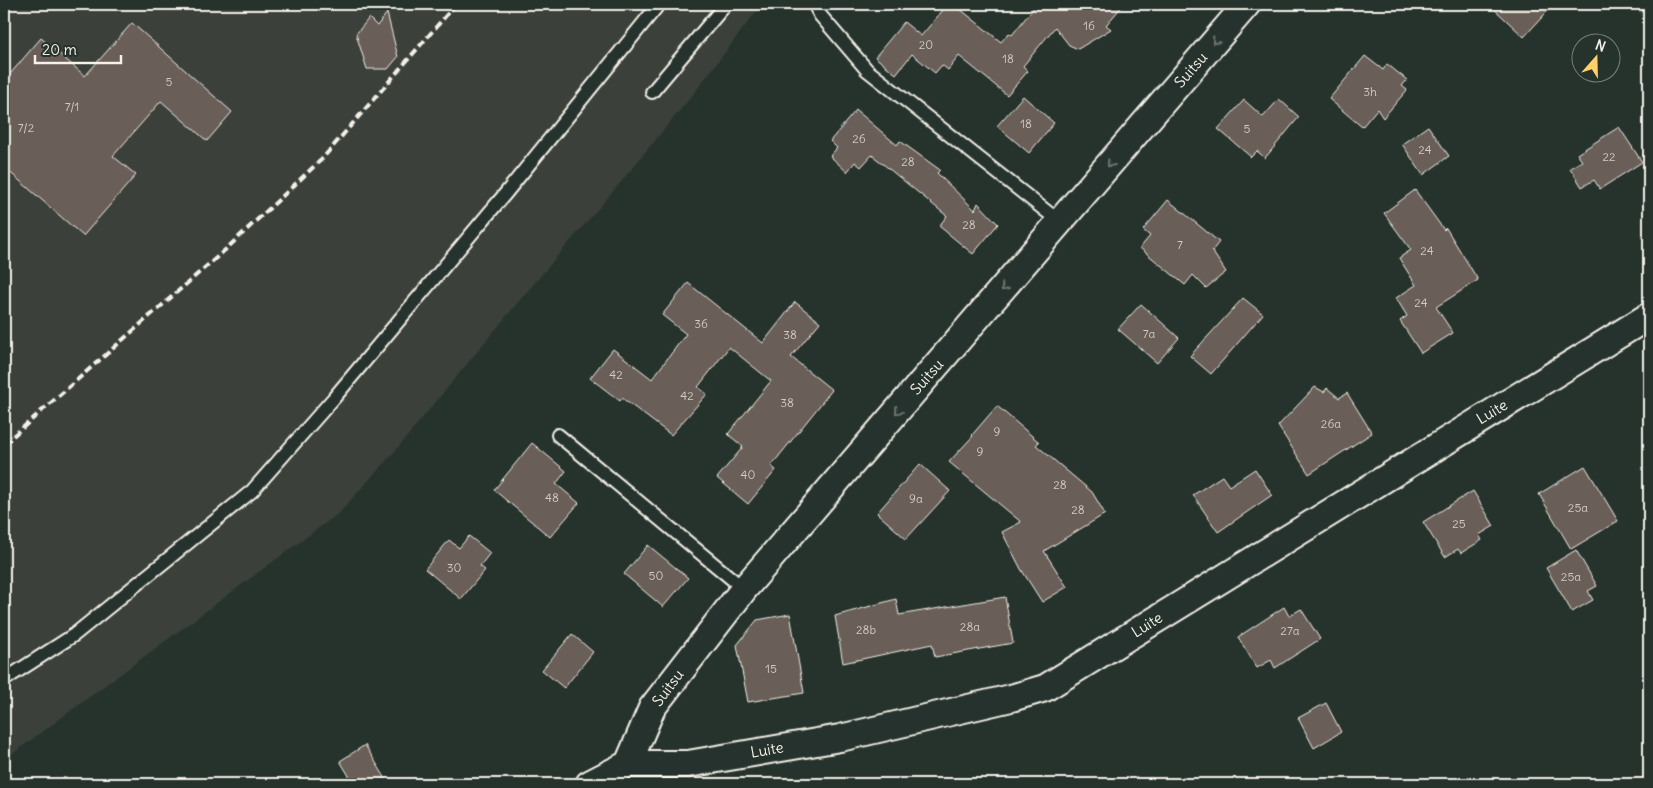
<svg xmlns="http://www.w3.org/2000/svg" width="1653" height="788" font-family="Delius,sans-serif">
	<style>
		.built { fill: #3a403a }
		.building { fill: #6a5e58; stroke: #f4f1e8 }
		.lines { fill: none; stroke-linecap: round; stroke-linejoin: round }
		.service-casing { stroke: #f4f1e8; stroke-width: 16 }
		.minor-casing { stroke: #f4f1e8; stroke-width: 30 }
		.service { stroke: #26332d; stroke-width: 12 }
		.minor { stroke: #26332d; stroke-width: 26 }
		.rail { stroke: #f4f1e8; stroke-width: 4; stroke-dasharray: 8 4; stroke-linecap: butt }
		.oneway { stroke: #6e766e }
		.labels { text-anchor: middle; stroke-width: 4; stroke-linejoin: round; paint-order: stroke }
		.number-label { font-size: 12px; fill: #d2ccc4 }
		.street-label { font-size: 15px; fill: #f4f1e8; stroke: #26332d }
	</style>
	<rect width="100%" height="100%" fill="#26332d"/>
	<filter id="ink" filterUnits="userSpaceOnUse"><feTurbulence type="fractalNoise" baseFrequency=".02" numOctaves="2"/><feDisplacementMap in="SourceGraphic" scale="10" xChannelSelector="R" yChannelSelector="G"/><feConvolveMatrix kernelMatrix="1 2 1 2 8 2 1 2 1" color-interpolation-filters="sRGB"/></filter>
	<g filter="url(#ink)">
		<!-- built -->
		<g class="built">
			<path d="M 4,4 L 762,4 L 694,93 L 620,183 L 514,307 L 396,450 L 339,513 L 4,760 Z"/>
			<path d="M 1634,4 L 1649,4 L 1649,27 Z"/>
		</g>
		<!-- building -->
		<g class="building">
			<path d="M 948,4 L 954,4 L 1001,42 L 1009,33 L 1012,35 L 1036,5 L 1035,4 L 1124,4 L 1106,25 L 1111,29 L 1078,49 L 1069,45 L 1055,27 L 1023,66 L 1028,71 L 1007,95 L 959,56 L 948,70 L 942,65 L 935,73 L 912,54 L 896,74 L 875,57 L 904,22 L 921,36 Z"/>
			<path d="M 1489,4 L 1554,4 L 1524,37 Z"/>
			<path d="M 387,13 L 398,57 L 388,69 L 367,69 L 356,34 L 369,18 L 377,26 Z"/>
			<path d="M 132,23 L 232,112 L 207,141 L 161,101 L 113,156 L 136,175 L 83,236 L 4,167 L 4,81 L 41,38 L 85,76 Z"/>
			<path d="M 1365,56 L 1383,70 L 1387,64 L 1407,80 L 1402,86 L 1407,90 L 1383,118 L 1377,109 L 1362,127 L 1329,99 Z"/>
			<path d="M 1023,96 L 1054,123 L 1029,153 L 997,126 Z"/>
			<path d="M 1279,99 L 1299,117 L 1265,158 L 1257,151 L 1251,157 L 1218,129 L 1244,100 L 1263,117 Z"/>
			<path d="M 856,110 L 897,145 L 900,141 L 940,170 L 937,173 L 975,210 L 978,203 L 998,224 L 973,254 L 939,226 L 947,216 L 872,155 L 861,167 L 855,162 L 847,172 L 830,156 L 837,148 L 830,141 Z"/>
			<path d="M 1428,126 L 1449,156 L 1423,175 L 1402,144 Z"/>
			<path d="M 1619,127 L 1642,162 L 1600,189 L 1594,180 L 1582,187 L 1570,168 L 1582,161 L 1577,154 Z"/>
			<path d="M 1415,190 L 1444,230 L 1446,228 L 1478,280 L 1436,307 L 1453,333 L 1421,353 L 1400,321 L 1407,316 L 1396,298 L 1416,285 L 1399,258 L 1411,250 L 1384,213 Z"/>
			<path d="M 1168,200 L 1219,242 L 1212,251 L 1226,272 L 1206,288 L 1193,275 L 1185,285 L 1140,248 L 1150,236 L 1143,230 Z"/>
			<path d="M 688,283 L 763,343 L 795,302 L 820,322 L 791,357 L 832,390 L 771,466 L 776,470 L 748,504 L 717,478 L 743,447 L 728,434 L 771,381 L 729,347 L 698,387 L 707,394 L 671,435 L 622,398 L 620,401 L 590,378 L 613,349 L 652,379 L 686,334 L 662,315 Z"/>
			<path d="M 1243,298 L 1263,314 L 1211,374 L 1190,356 Z"/>
			<path d="M 1141,304 L 1179,338 L 1157,363 L 1118,329 Z"/>
			<path d="M 1315,387 L 1324,392 L 1327,388 L 1339,398 L 1347,393 L 1372,433 L 1309,474 L 1278,426 Z"/>
			<path d="M 997,406 L 1039,442 L 1036,445 L 1092,492 L 1105,514 L 1044,551 L 1067,587 L 1042,602 L 1021,569 L 1002,532 L 1021,522 L 949,462 L 973,436 L 972,435 Z"/>
			<path d="M 532,443 L 566,471 L 556,484 L 579,503 L 550,537 L 494,490 Z"/>
			<path d="M 920,464 L 950,491 L 906,539 L 877,513 Z"/>
			<path d="M 1585,466 L 1618,521 L 1571,549 L 1539,494 Z"/>
			<path d="M 1255,469 L 1272,495 L 1218,532 L 1193,495 L 1222,476 L 1229,486 Z"/>
			<path d="M 1473,491 L 1494,526 L 1479,535 L 1482,540 L 1461,553 L 1458,549 L 1445,557 L 1423,522 Z"/>
			<path d="M 469,536 L 490,553 L 480,566 L 485,570 L 461,599 L 425,569 L 449,540 L 459,548 Z"/>
			<path d="M 648,545 L 688,578 L 663,607 L 624,574 Z"/>
			<path d="M 1576,550 L 1597,586 L 1588,591 L 1593,600 L 1572,612 L 1546,568 Z"/>
			<path d="M 1005,597 L 1013,643 L 935,657 L 932,644 L 843,663 L 835,616 L 896,599 L 899,615 Z"/>
			<path d="M 1284,607 L 1289,616 L 1301,609 L 1320,639 L 1275,668 L 1271,660 L 1257,668 L 1238,637 Z"/>
			<path d="M 790,614 L 804,693 L 748,702 L 737,645 L 757,620 Z"/>
			<path d="M 572,634 L 593,652 L 564,688 L 542,670 Z"/>
			<path d="M 1326,703 L 1341,732 L 1314,748 L 1298,718 Z"/>
			<path d="M 365,745 L 389,784 L 354,784 L 340,761 Z"/>
		</g>
		<g class="lines">
			<defs>
				<g id="service">
					<path d="M 814,4 L 820,15 L 867,70 L 1060,222"/>
					<path d="M 652,92 L 726,4"/>
					<path d="M 558,435 L 744,589"/>
					<path d="M 4,680 L 74,635 L 252,491 L 333,399 L 505,194 L 659,4"/>
				</g>
				<g id="minor">
					<path d="M 628,764 L 652,708 L 744,589 L 1247,4"/>
					<path d="M 589,784 L 628,764 L 688,764 L 840,738 L 1011,698 L 1045,688 L 1649,316"/>
				</g>
			</defs>
			<!-- service casing -->
			<use href="#service" class="service-casing"/>
			<!-- minor casing -->
			<use href="#minor" class="minor-casing"/>
			<!-- service -->
			<use href="#service" class="service"/>
			<!-- minor -->
			<use href="#minor" class="minor"/>
			<!-- rail -->
			<path class="rail" d="M 4,444 L 225,250 L 322,159 L 456,4"/>
		</g>
		<!-- one-way arrows -->
		<defs><path id="oneway-chevron" d="M-2-3.5L2.5 0L-2 3.5" fill="none" stroke-width="1.6" stroke-linecap="round" stroke-linejoin="round" transform="scale(1.25)"/></defs>
		<g class="oneway">
			<use href="#oneway-chevron" transform="translate(1215 41) rotate(131)"/>
			<use href="#oneway-chevron" transform="translate(1110 164) rotate(131)"/>
			<use href="#oneway-chevron" transform="translate(1004 288) rotate(131)"/>
			<use href="#oneway-chevron" transform="translate(898 411) rotate(131)"/>
		</g>
	</g>
	<g class="labels">
		<!-- number labels -->
		<g class="number-label">
			<text x="1089" y="30">16</text>
			<text x="926" y="49">20</text>
			<text x="1008" y="63">18</text>
			<text x="169" y="86">5</text>
			<text x="1370" y="96">3h</text>
			<text x="72" y="111">7/1</text>
			<text x="1026" y="128">18</text>
			<text x="26" y="132">7/2</text>
			<text x="1247" y="133">5</text>
			<text x="859" y="143">26</text>
			<text x="1425" y="154">24</text>
			<text x="1609" y="161">22</text>
			<text x="908" y="166">28</text>
			<text x="969" y="229">28</text>
			<text x="1180" y="249">7</text>
			<text x="1427" y="255">24</text>
			<text x="1421" y="307">24</text>
			<text x="701" y="328">36</text>
			<text x="1149" y="338">7a</text>
			<text x="790" y="339">38</text>
			<text x="616" y="379">42</text>
			<text x="687" y="400">42</text>
			<text x="787" y="407">38</text>
			<text x="1331" y="428">26a</text>
			<text x="997" y="436">9</text>
			<text x="980" y="456">9</text>
			<text x="748" y="479">40</text>
			<text x="1060" y="489">28</text>
			<text x="552" y="502">48</text>
			<text x="916" y="503">9a</text>
			<text x="1578" y="512">25a</text>
			<text x="1078" y="514">28</text>
			<text x="1459" y="528">25</text>
			<text x="454" y="572">30</text>
			<text x="656" y="580">50</text>
			<text x="1571" y="581">25a</text>
			<text x="970" y="631">28a</text>
			<text x="866" y="634">28b</text>
			<text x="1290" y="635">27a</text>
			<text x="771" y="673">15</text>
		</g>
		<!-- street labels -->
		<g class="street-label">
			<text transform="translate(1191 70) rotate(-49)" y="5">Suitsu</text>
			<text transform="translate(927 377) rotate(-49)" y="5">Suitsu</text>
			<text transform="translate(1492 412) rotate(-31)" y="5">Luite</text>
			<text transform="translate(1147 625) rotate(-32)" y="5">Luite</text>
			<text transform="translate(668 688) rotate(-53)" y="5">Suitsu</text>
			<text transform="translate(767 750) rotate(-10)" y="5">Luite</text>
		</g>
	</g>
	<!-- margin -->
	<rect width="1653" height="788" fill="none" stroke="#26332d" stroke-width="20"/>
	<rect x="10" y="10" width="1633" height="768" fill="none" stroke="#f4f1e8" stroke-width="2" filter="url(#ink)"/>
	<!-- north arrow -->
	<g transform="translate(1596 58) rotate(20)"><circle r="24" fill="#26332d" stroke="#787f78"/>
	<path d="M0-4L9 19L0 12L-9 19Z" fill="#ffd166"/>
	<text y="-8" font-size="14" font-weight="bold" text-anchor="middle" fill="#f4f1e8">N</text>
	</g>
	<!-- scale -->
	<path d="M35 55v8h86v-8" fill="none" stroke="#f4f1e8" stroke-width="2.5"/>
	<text x="42" y="55" font-size="15" fill="#f4f1e8" stroke="#26332d" stroke-width="4" paint-order="stroke">20 m</text>
</svg>
